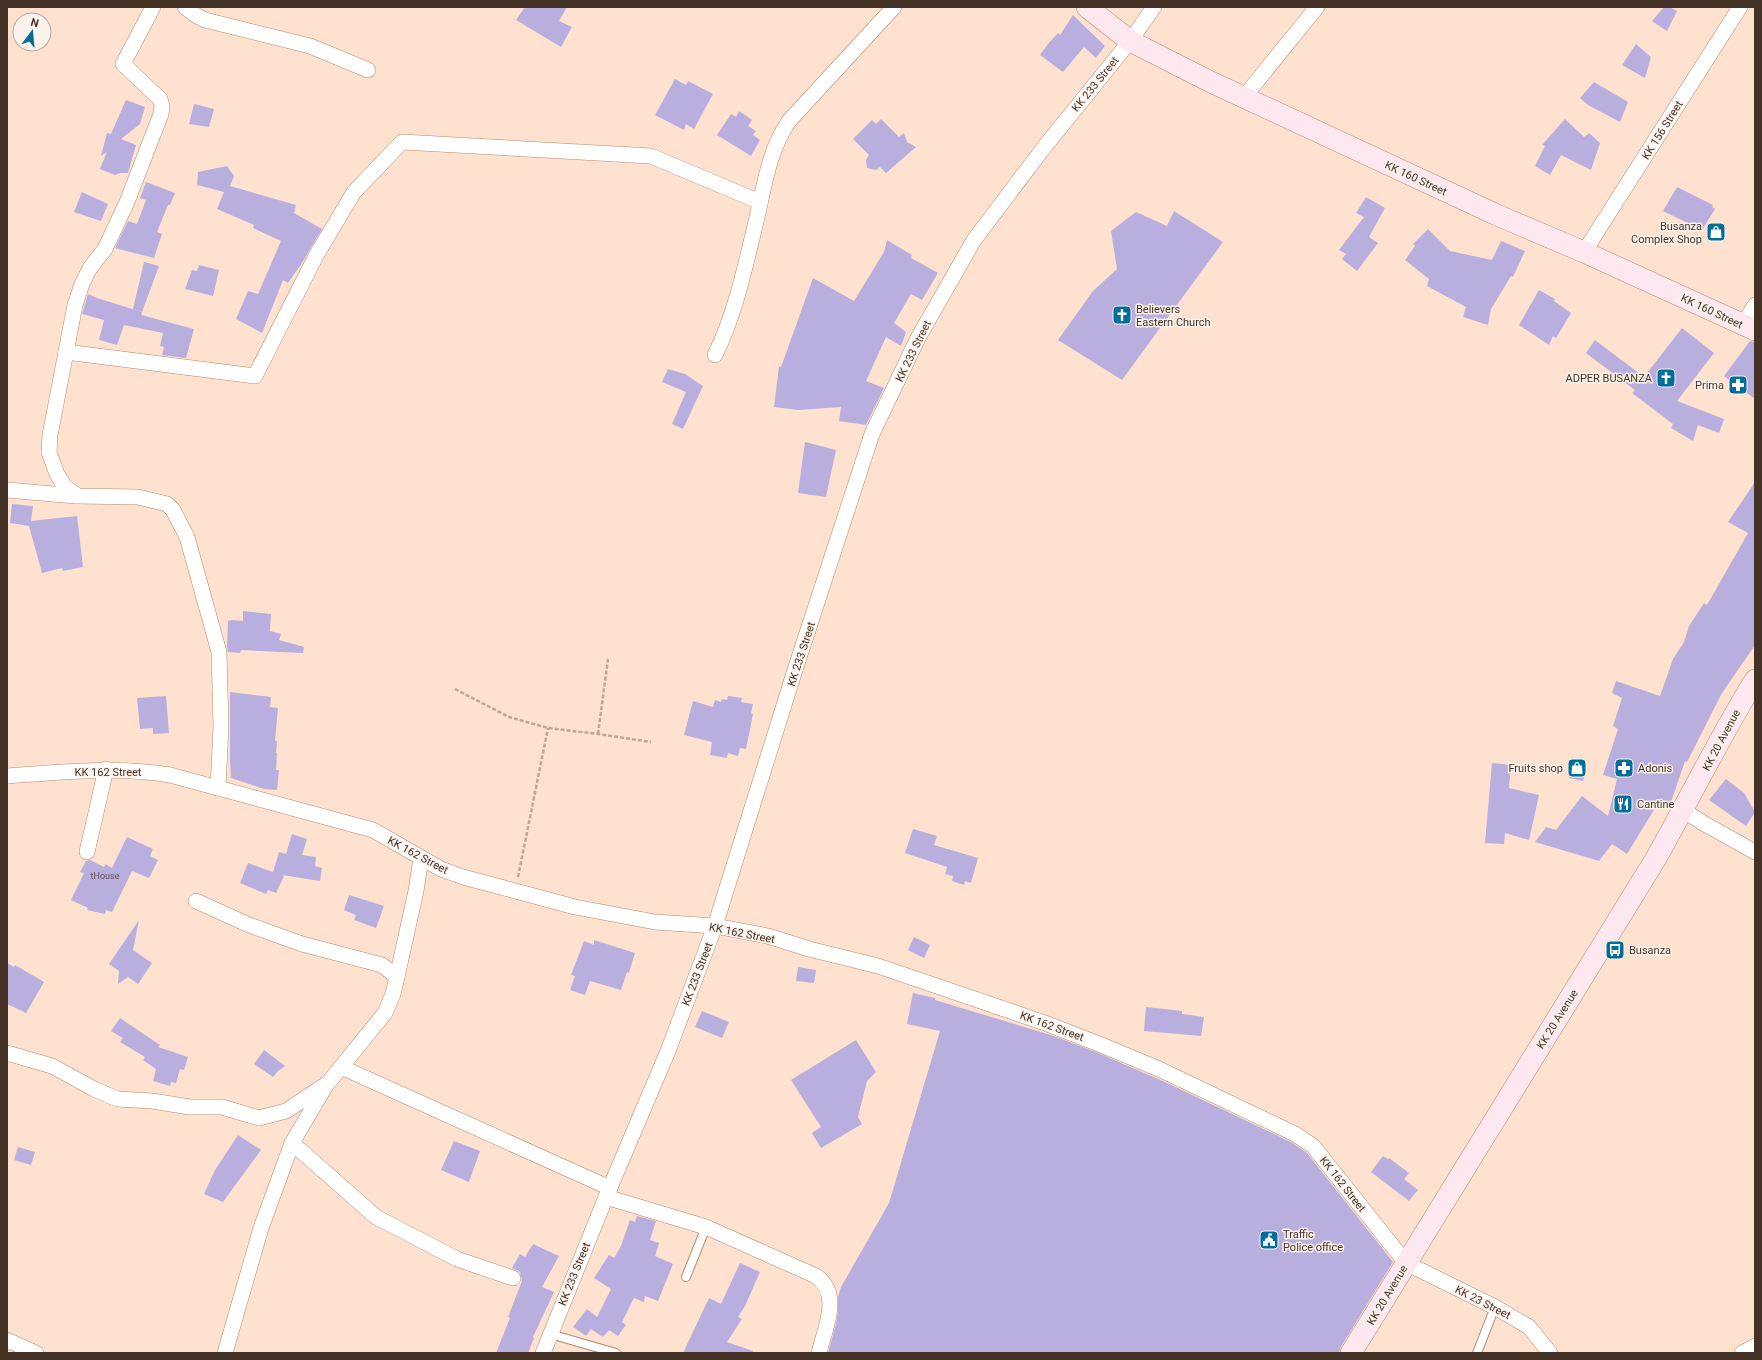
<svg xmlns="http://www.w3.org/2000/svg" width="1762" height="1360" font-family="Roboto,sans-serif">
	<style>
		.building { fill: #b9afde }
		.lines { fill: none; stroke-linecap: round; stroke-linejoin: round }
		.service-casing { stroke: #b4896c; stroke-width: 10 }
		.minor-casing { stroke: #b4896c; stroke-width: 16 }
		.secondary-casing { stroke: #b4896c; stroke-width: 22 }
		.path { stroke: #bfa595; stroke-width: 2.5; stroke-dasharray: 4 2; stroke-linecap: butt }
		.service { stroke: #fff; stroke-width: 8 }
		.minor { stroke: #fff; stroke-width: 15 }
		.secondary { stroke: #fee8f0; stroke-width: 21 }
		.labels { text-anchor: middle; stroke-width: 3; stroke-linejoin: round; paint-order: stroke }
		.number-label { font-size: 9px; fill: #615154 }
		.street-label { font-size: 11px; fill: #443226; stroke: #fcf3ec }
		.poi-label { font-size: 11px; fill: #443226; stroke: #fcf3ec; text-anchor: start }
	</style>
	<rect width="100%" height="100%" fill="#fee1cf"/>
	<!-- building -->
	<g class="building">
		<path d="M 525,7 L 567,7 L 559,21 L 572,27 L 561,47 L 516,20 Z"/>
		<path d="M 1664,7 L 1670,7 L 1677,11 L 1667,31 L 1652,21 Z"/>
		<path d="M 1073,15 L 1105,46 L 1096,58 L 1084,47 L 1063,72 L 1040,55 L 1048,44 L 1058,33 L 1060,35 Z"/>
		<path d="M 1636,44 L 1651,57 L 1645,78 L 1622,65 Z"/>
		<path d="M 675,79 L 686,85 L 688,81 L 713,94 L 694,129 L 686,124 L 684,130 L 655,115 Z"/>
		<path d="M 1594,82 L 1628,102 L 1620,122 L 1588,105 L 1580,98 Z"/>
		<path d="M 126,100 L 145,107 L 140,124 L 121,139 L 136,145 L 128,173 L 120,173 L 115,175 L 100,169 L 107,152 L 101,156 L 107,133 L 111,134 Z"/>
		<path d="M 194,104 L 214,109 L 209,127 L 189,124 Z"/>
		<path d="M 739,111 L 752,120 L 748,126 L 756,131 L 753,135 L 760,140 L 751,156 L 717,135 L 731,114 L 736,117 Z"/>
		<path d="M 881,119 L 899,137 L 904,133 L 907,142 L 916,147 L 886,173 L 880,167 L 876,170 L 867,168 L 866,160 L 869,155 L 853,139 L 872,120 L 876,124 Z"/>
		<path d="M 1565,119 L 1584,137 L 1589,133 L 1600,143 L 1591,170 L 1561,155 L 1550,175 L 1535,166 L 1545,146 L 1542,145 Z"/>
		<path d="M 227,166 L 234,176 L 230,186 L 296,205 L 294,213 L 322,229 L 302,263 L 288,283 L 283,280 L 262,333 L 236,319 L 248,291 L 258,294 L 281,241 L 253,228 L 254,225 L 217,209 L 224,192 L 197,185 L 198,172 Z"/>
		<path d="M 146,182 L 175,193 L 170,205 L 168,205 L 157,232 L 162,234 L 154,258 L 115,248 L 128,221 L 137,224 L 146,200 L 140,198 Z"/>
		<path d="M 1677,187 L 1713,205 L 1712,207 L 1715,209 L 1702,230 L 1663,211 Z"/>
		<path d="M 82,192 L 108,204 L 101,221 L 74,212 Z"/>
		<path d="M 1366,197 L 1385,208 L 1369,237 L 1378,243 L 1357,271 L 1342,259 L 1346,254 L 1339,250 L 1364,217 L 1356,213 Z"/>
		<path d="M 1174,211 L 1223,242 L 1122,380 L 1058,340 L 1093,291 L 1117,269 L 1111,231 L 1136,212 L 1167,226 Z"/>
		<path d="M 1428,229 L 1450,251 L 1492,260 L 1501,241 L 1525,251 L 1513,277 L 1511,276 L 1491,309 L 1488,325 L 1463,317 L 1466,307 L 1427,286 L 1429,279 L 1405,260 L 1415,246 L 1413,244 Z"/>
		<path d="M 887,240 L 912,255 L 911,258 L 938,273 L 922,300 L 911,294 L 894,323 L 906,332 L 901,346 L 886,337 L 866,381 L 884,388 L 866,425 L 839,421 L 841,407 L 798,410 L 774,407 L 779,366 L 781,367 L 813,278 L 854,301 L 884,252 Z"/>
		<path d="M 144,262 L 159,266 L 142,312 L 133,309 Z"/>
		<path d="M 199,265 L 219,270 L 213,296 L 185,289 L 192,270 L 197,271 Z"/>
		<path d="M 1539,290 L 1555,299 L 1554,301 L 1571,313 L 1556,338 L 1553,336 L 1549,345 L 1519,325 Z"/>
		<path d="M 88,294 L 97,298 L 142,312 L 141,315 L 194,329 L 186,358 L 162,355 L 164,347 L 160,346 L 163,333 L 124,325 L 117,345 L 99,340 L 104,320 L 82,314 Z"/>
		<path d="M 1682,328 L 1714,353 L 1677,401 L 1724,419 L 1719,433 L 1698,425 L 1693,441 L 1671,428 L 1673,424 L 1632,393 L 1635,390 L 1586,353 L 1595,340 L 1644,377 Z"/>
		<path d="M 1750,341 L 1755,342 L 1755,399 L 1724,376 Z"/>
		<path d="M 668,369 L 685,374 L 703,386 L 683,429 L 672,424 L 686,392 L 662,382 Z"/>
		<path d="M 805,442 L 836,450 L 826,497 L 798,493 Z"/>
		<path d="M 1755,482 L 1755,645 L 1722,693 L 1687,762 L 1685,761 L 1670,805 L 1660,800 L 1627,854 L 1612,844 L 1599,861 L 1535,842 L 1546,827 L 1556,830 L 1582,796 L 1608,816 L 1617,779 L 1603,775 L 1618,729 L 1613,726 L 1622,698 L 1612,693 L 1616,681 L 1660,696 L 1673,659 L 1684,642 L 1689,626 L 1704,603 L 1707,605 L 1748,533 L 1728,522 Z"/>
		<path d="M 12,504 L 33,506 L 31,521 L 77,516 L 83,567 L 63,571 L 62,568 L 42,573 L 29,526 L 10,523 Z"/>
		<path d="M 243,611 L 271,614 L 270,631 L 281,634 L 279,640 L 304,647 L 303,653 L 241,650 L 240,653 L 228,652 L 227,646 L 228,621 L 232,620 L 243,621 Z"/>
		<path d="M 230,692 L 271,697 L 270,707 L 278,708 L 275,741 L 277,741 L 276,753 L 277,753 L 276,770 L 279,770 L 277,790 L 264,789 L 231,778 L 230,761 Z"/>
		<path d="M 166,696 L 169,733 L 153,734 L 153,728 L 140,729 L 137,698 Z"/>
		<path d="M 728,696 L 742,698 L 741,702 L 753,704 L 751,714 L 753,714 L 746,749 L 740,748 L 738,756 L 728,753 L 727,758 L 710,755 L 712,742 L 684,735 L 693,701 L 713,707 L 715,700 L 721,702 L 722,699 L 727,700 Z"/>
		<path d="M 1492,763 L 1511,765 L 1509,788 L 1539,795 L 1529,840 L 1505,833 L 1504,844 L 1485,843 Z"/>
		<path d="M 1572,763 L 1586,766 L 1583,781 L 1569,778 Z"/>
		<path d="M 1726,779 L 1744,793 L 1755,812 L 1746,826 L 1709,800 Z"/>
		<path d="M 913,829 L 937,836 L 934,845 L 978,858 L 971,883 L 965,881 L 964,885 L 952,881 L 953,876 L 945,874 L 947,867 L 905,853 Z"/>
		<path d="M 292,834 L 307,839 L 302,855 L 316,857 L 315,866 L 322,868 L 320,881 L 282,875 L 284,876 L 276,893 L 268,890 L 266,894 L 240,883 L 248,863 L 273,872 L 279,852 L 286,854 Z"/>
		<path d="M 127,837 L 153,849 L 150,856 L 158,860 L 149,878 L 132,871 L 112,912 L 106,910 L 105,914 L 87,910 L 88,908 L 71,900 L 84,873 L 80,872 L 86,861 L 90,860 L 104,867 L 105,864 L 112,868 Z"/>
		<path d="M 349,895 L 384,906 L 376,928 L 354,920 L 356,915 L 344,910 Z"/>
		<path d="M 139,920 L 133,950 L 152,963 L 138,984 L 128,977 L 118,984 L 119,971 L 109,964 Z"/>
		<path d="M 914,937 L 930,945 L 924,958 L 908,950 Z"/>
		<path d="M 594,940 L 635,953 L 629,973 L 627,972 L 621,990 L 590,981 L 585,995 L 570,990 L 575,976 L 571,975 L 584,941 L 594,945 Z"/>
		<path d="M 7,963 L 14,967 L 15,965 L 44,982 L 26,1013 L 7,1004 Z"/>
		<path d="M 798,967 L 816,970 L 814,983 L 796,981 Z"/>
		<path d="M 913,993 L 935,998 L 935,1000 L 1051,1035 L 1096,1052 L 1165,1082 L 1291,1142 L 1307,1153 L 1393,1262 L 1341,1347 L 1339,1353 L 828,1353 L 836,1324 L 838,1312 L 838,1297 L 841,1287 L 889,1203 L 940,1031 L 907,1024 Z"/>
		<path d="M 1146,1007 L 1182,1011 L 1182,1014 L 1204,1017 L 1201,1036 L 1144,1031 Z"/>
		<path d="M 702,1011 L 729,1022 L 722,1038 L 695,1027 Z"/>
		<path d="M 120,1018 L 160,1045 L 158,1047 L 188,1057 L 184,1070 L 180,1069 L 176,1083 L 171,1082 L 170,1086 L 153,1081 L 156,1069 L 143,1060 L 145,1057 L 120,1042 L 123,1038 L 111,1031 Z"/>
		<path d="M 856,1040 L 876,1072 L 867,1081 L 858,1117 L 862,1124 L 821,1148 L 812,1133 L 821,1127 L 791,1080 Z"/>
		<path d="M 264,1050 L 285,1066 L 278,1071 L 273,1077 L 254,1064 Z"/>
		<path d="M 238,1135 L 261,1150 L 223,1202 L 204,1194 L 215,1170 Z"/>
		<path d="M 454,1141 L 480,1151 L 469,1182 L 441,1170 Z"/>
		<path d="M 18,1147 L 35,1152 L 31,1165 L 14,1160 Z"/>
		<path d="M 1383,1156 L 1388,1159 L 1389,1158 L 1409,1173 L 1404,1179 L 1418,1190 L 1409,1201 L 1371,1172 Z"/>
		<path d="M 637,1216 L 656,1221 L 650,1240 L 659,1243 L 655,1256 L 673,1264 L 658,1301 L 645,1296 L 644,1302 L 634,1298 L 622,1322 L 626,1325 L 618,1336 L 609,1330 L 603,1337 L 591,1329 L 586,1336 L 573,1327 L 587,1309 L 597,1317 L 611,1289 L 594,1278 L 609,1255 L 614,1258 L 621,1246 L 630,1220 L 635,1222 Z"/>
		<path d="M 533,1244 L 559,1256 L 542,1287 L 554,1292 L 533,1337 L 534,1338 L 528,1353 L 496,1353 L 510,1318 L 508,1317 L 522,1281 L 520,1272 L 512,1268 L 520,1254 L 525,1257 Z"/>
		<path d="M 740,1263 L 760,1272 L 745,1306 L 738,1317 L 742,1319 L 727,1342 L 753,1351 L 753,1353 L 683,1353 L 709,1298 L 721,1304 Z"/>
	</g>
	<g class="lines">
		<defs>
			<g id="service">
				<path d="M 686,1277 L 706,1227"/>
				<path d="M 550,1334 L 616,1353"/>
				<path d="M 1477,1353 L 1495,1307"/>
			</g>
			<g id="minor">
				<path d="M 153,7 L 123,64 L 160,99 L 162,106 L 161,114 L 127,202 L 105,249 L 90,268 L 82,284 L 75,305 L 50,435 L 49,452 L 57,474 L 65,487 L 78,496 L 138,497 L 167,504 L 173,510 L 187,537 L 219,652 L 221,726 L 218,788"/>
				<path d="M 185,7 L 197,16 L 205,20 L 310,46 L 368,70"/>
				<path d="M 1244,97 L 1317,7"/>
				<path d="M 1584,252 L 1740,7"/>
				<path d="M 1743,325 L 1755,305"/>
				<path d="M 66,352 L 255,376 L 317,254 L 354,192 L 402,142 L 651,156 L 760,202"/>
				<path d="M 715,355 C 736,313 747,259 758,213 C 765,181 770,149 789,121 L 894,7"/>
				<path d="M 7,490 L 76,496"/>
				<path d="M 7,776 C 61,772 115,766 170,775 L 373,830 L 441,869 L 463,877 L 575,907 L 655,922 L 715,926 L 768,936 L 809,949 L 878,966 L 1045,1023 L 1099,1044 L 1159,1069 L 1295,1134 L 1313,1146 L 1406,1263 L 1495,1307 L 1529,1327 L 1550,1353"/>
				<path d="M 1683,810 L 1703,823 L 1755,852"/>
				<path d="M 87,852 L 106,769"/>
				<path d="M 196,901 L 249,925 L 302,944 L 382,965 L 397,977"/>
				<path d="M 7,1053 L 52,1066 L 94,1089 L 117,1099 L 152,1101 L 190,1107 L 222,1107 L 259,1118 L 286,1111 L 328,1083 L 385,1013 L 393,994 L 397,977 L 416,891 L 421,858"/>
				<path d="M 341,1067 L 610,1188"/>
				<path d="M 292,1143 L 376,1217 L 457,1259 L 513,1278"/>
				<path d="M 606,1197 L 706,1227 L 816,1276 C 842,1294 825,1328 819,1353"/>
				<path d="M 7,1340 L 36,1353"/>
				<path d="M 225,1353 L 261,1228 L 292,1143 L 325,1087"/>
				<path d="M 543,1353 L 606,1197 L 668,1051 L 715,926 L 795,670 L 872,434 L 918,338 L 974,240 L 1042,150 L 1130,41 L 1154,7"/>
				<path d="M 1742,1353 L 1755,1346"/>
			</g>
			<g id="secondary">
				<path d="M 1087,7 L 1130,41 L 1211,82 L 1497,215 L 1584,252 L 1755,330"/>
				<path d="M 1351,1353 L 1655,860 C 1689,800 1719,738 1755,680"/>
			</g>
		</defs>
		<!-- service casing -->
		<use href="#service" class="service-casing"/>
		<!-- minor casing -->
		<use href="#minor" class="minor-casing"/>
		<!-- secondary casing -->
		<use href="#secondary" class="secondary-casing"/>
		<!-- path -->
		<g class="path">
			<path d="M 455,689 L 509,717 L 548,728 L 598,734 L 651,742"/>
			<path d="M 598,734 L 608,659"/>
			<path d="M 518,877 L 548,728"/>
		</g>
		<!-- service -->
		<use href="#service" class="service"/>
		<!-- minor -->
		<use href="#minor" class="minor"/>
		<!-- secondary -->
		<use href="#secondary" class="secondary"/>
	</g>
	<!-- icons -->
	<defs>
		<symbol id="shop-square" viewBox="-11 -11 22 22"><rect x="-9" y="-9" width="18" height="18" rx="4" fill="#006e9a" stroke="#fcf3ec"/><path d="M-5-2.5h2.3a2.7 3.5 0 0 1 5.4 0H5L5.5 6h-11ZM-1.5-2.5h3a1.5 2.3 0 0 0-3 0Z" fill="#fff"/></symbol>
		<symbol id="church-square" viewBox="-11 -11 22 22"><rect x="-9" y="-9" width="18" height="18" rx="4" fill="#006e9a" stroke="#fcf3ec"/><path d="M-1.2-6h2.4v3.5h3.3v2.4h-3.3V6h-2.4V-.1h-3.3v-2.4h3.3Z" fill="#fff"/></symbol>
		<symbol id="pharmacy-square" viewBox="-11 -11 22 22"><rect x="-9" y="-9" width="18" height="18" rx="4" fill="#006e9a" stroke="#fcf3ec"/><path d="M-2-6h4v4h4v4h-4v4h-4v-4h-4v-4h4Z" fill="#fff"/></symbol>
		<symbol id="restaurant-square" viewBox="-11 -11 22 22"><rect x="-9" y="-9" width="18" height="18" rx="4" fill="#006e9a" stroke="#fcf3ec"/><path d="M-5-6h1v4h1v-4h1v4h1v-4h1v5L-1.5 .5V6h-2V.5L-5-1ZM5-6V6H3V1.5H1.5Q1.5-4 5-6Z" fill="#fff"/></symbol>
		<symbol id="bus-square" viewBox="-11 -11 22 22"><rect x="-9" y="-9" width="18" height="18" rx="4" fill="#006e9a" stroke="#fcf3ec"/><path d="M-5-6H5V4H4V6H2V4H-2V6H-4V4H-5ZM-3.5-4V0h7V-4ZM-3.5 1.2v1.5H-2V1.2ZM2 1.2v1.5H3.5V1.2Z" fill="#fff"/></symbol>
		<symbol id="civic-square" viewBox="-11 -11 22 22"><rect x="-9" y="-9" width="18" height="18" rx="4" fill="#006e9a" stroke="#fcf3ec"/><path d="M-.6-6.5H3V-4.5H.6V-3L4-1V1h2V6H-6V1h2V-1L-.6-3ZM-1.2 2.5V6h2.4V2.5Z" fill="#fff"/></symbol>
	</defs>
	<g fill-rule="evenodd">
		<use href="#shop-square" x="1705" y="221" width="22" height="22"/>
		<use href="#church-square" x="1111" y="304" width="22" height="22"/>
		<use href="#church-square" x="1655" y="367" width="22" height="22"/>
		<use href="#pharmacy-square" x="1727" y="374" width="22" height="22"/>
		<use href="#shop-square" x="1566" y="757" width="22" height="22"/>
		<use href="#pharmacy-square" x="1613" y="757" width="22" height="22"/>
		<use href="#restaurant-square" x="1612" y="793" width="22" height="22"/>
		<use href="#bus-square" x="1604" y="939" width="22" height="22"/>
		<use href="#civic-square" x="1258" y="1229" width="22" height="22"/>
	</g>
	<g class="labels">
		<!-- number labels -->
		<g class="number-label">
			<text x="105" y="879">tHouse</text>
		</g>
		<!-- street labels -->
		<g class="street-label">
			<text transform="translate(1095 84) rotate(-51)" y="4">KK 233 Street</text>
			<text transform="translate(1662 130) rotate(-58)" y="4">KK 156 Street</text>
			<text transform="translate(1416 178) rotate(25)" y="4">KK 160 Street</text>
			<text transform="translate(1712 311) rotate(25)" y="4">KK 160 Street</text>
			<text transform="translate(913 351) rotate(-64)" y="4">KK 233 Street</text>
			<text transform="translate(801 654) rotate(-72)" y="4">KK 233 Street</text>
			<text transform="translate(1721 740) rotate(-62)" y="4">KK 20 Avenue</text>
			<text x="108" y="776">KK 162 Street</text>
			<text transform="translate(418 855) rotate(28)" y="4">KK 162 Street</text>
			<text transform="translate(742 933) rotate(11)" y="4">KK 162 Street</text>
			<text transform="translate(697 974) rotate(-69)" y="4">KK 233 Street</text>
			<text transform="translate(1557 1019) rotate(-58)" y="4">KK 20 Avenue</text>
			<text transform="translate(1052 1026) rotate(20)" y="4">KK 162 Street</text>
			<text transform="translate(1343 1184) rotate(52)" y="4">KK 162 Street</text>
			<text transform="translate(574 1274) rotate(-68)" y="4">KK 233 Street</text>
			<text transform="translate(1387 1295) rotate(-59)" y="4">KK 20 Avenue</text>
			<text transform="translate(1483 1302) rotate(27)" y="4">KK 23 Street</text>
		</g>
		<!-- poi labels -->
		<g class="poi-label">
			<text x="1702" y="230" text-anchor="end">Busanza<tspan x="1702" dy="13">Complex Shop</tspan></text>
			<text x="1136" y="313">Believers<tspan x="1136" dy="13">Eastern Church</tspan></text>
			<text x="1652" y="382" text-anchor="end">ADPER BUSANZA</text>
			<text x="1724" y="389" text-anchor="end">Prima</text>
			<text x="1563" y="772" text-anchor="end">Fruits shop</text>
			<text x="1638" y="772">Adonis</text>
			<text x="1637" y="808">Cantine</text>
			<text x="1629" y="954">Busanza</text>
			<text x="1283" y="1238">Traffic<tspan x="1283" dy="13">Police office</tspan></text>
		</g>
	</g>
	<!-- border -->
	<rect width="1762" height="1360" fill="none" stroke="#443226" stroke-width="16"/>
	<!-- north arrow -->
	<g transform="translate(32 32) rotate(16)"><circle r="19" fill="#fcf3ec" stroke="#b2a69d"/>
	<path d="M0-3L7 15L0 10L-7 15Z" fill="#006e9a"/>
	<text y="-6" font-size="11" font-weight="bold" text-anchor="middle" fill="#443226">N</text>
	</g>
</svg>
